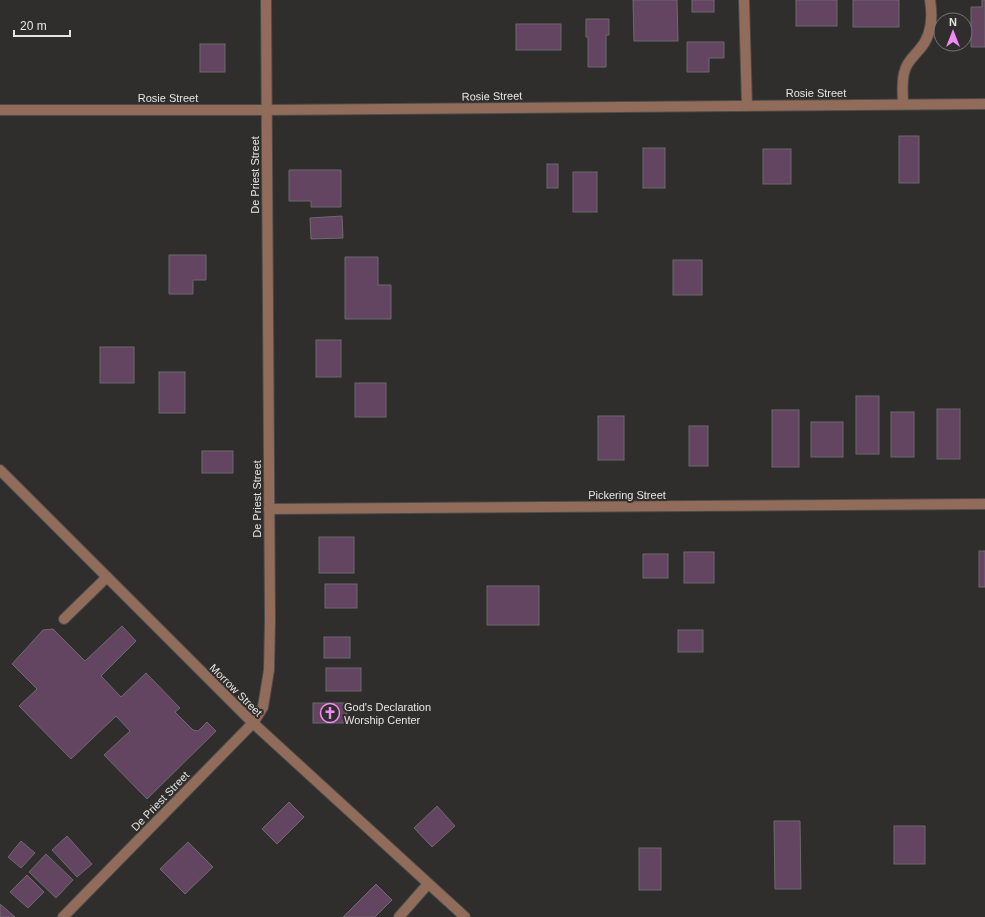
<svg xmlns="http://www.w3.org/2000/svg" width="985" height="917" font-family="Helvetica,sans-serif">
	<style>
		.building { fill: #634461; stroke: #6d6b6d }
		.lines { fill: none; stroke-linecap: round; stroke-linejoin: round }
		.minor-casing { stroke: #4c4b49; stroke-width: 12 }
		.minor { stroke: #916c5a; stroke-width: 10 }
		.labels { text-anchor: middle; stroke-width: 4; stroke-linejoin: round; paint-order: stroke }
		.street-label { font-size: 11px; fill: #e4e4e2; stroke: #2f2e2c }
		.poi-label { font-size: 11px; fill: #e4e4e2; stroke: #2f2e2c; text-anchor: start }
	</style>
	<rect width="100%" height="100%" fill="#2f2e2c"/>
	<!-- building -->
	<g class="building">
		<path d="M 633,0 L 677,0 L 678,41 L 634,41 Z"/>
		<rect x="692" y="0" width="22" height="12"/>
		<rect x="796" y="0" width="41" height="26"/>
		<rect x="853" y="0" width="46" height="27"/>
		<path d="M 982,0 L 985,0 L 985,47 L 971,47 L 971,7 L 982,7 Z"/>
		<path d="M 586,19 L 609,19 L 609,35 L 606,35 L 606,67 L 588,67 L 588,37 L 586,37 Z"/>
		<rect x="516" y="24" width="45" height="26"/>
		<path d="M 687,42 L 724,42 L 724,58 L 709,58 L 709,72 L 687,72 Z"/>
		<rect x="200" y="44" width="25" height="28"/>
		<rect x="899" y="136" width="20" height="47"/>
		<rect x="643" y="148" width="22" height="40"/>
		<rect x="763" y="149" width="28" height="35"/>
		<rect x="547" y="164" width="11" height="24"/>
		<path d="M 289,170 L 341,170 L 341,207 L 311,207 L 311,201 L 289,201 Z"/>
		<rect x="573" y="172" width="24" height="40"/>
		<path d="M 342,216 L 343,238 L 311,239 L 310,218 Z"/>
		<path d="M 169,255 L 206,255 L 206,280 L 193,280 L 193,294 L 169,294 Z"/>
		<path d="M 345,257 L 378,257 L 378,285 L 391,285 L 391,319 L 345,319 Z"/>
		<rect x="673" y="260" width="29" height="35"/>
		<rect x="316" y="340" width="25" height="37"/>
		<rect x="100" y="347" width="34" height="36"/>
		<rect x="159" y="372" width="26" height="41"/>
		<rect x="355" y="383" width="31" height="34"/>
		<rect x="856" y="396" width="23" height="58"/>
		<rect x="937" y="409" width="23" height="50"/>
		<rect x="772" y="410" width="27" height="57"/>
		<rect x="891" y="412" width="23" height="45"/>
		<rect x="598" y="416" width="26" height="44"/>
		<rect x="811" y="422" width="32" height="35"/>
		<rect x="689" y="426" width="19" height="40"/>
		<rect x="202" y="451" width="31" height="22"/>
		<rect x="319" y="537" width="35" height="36"/>
		<rect x="979" y="551" width="6" height="36"/>
		<rect x="684" y="552" width="30" height="31"/>
		<rect x="643" y="554" width="25" height="24"/>
		<rect x="325" y="584" width="32" height="24"/>
		<rect x="487" y="586" width="52" height="39"/>
		<path d="M 122,626 L 136,641 L 101,676 L 121,697 L 146,673 L 180,708 L 175,712 L 193,730 L 198,731 L 207,722 L 216,731 L 147,799 L 104,755 L 130,731 L 116,716 L 71,759 L 19,706 L 37,689 L 12,664 L 43,630 L 53,629 L 85,661 Z"/>
		<rect x="678" y="630" width="25" height="22"/>
		<rect x="324" y="637" width="26" height="21"/>
		<rect x="326" y="668" width="35" height="23"/>
		<rect x="313" y="703" width="34" height="20"/>
		<path d="M 289,802 L 304,817 L 277,844 L 262,829 Z"/>
		<path d="M 437,806 L 455,826 L 432,847 L 414,828 Z"/>
		<path d="M 774,821 L 800,821 L 801,889 L 775,889 Z"/>
		<rect x="894" y="826" width="31" height="38"/>
		<path d="M 67,836 L 92,864 L 77,877 L 52,850 Z"/>
		<path d="M 21,841 L 35,853 L 21,868 L 8,857 Z"/>
		<path d="M 188,842 L 213,867 L 185,894 L 160,869 Z"/>
		<rect x="639" y="848" width="22" height="42"/>
		<path d="M 46,854 L 73,880 L 56,898 L 29,872 Z"/>
		<path d="M 27,875 L 44,892 L 28,908 L 10,892 Z"/>
		<path d="M 376,884 L 392,900 L 375,917 L 343,917 Z"/>
		<path d="M 0,904 L 15,917 L 0,917 Z"/>
	</g>
	<g class="lines">
		<defs>
			<g id="minor">
				<path d="M 744,0 L 747,106"/>
				<path d="M 903,104 C 903,94 901,80 905,70 C 907,62 914,56 919,50 C 932,36 933,18 930,0"/>
				<path d="M 0,110 L 266,110 L 985,104"/>
				<path d="M 0,470 L 253,723 L 465,917"/>
				<path d="M 269,509 L 985,504"/>
				<path d="M 64,619 L 107,577"/>
				<path d="M 63,917 L 253,723 L 263,707 L 269,670 L 270,620 L 266,0"/>
				<path d="M 399,917 L 428,884"/>
			</g>
		</defs>
		<!-- minor casing -->
		<use href="#minor" class="minor-casing"/>
		<!-- minor -->
		<use href="#minor" class="minor"/>
	</g>
	<!-- icons -->
	<defs>
		<symbol id="church-ring" viewBox="-11 -11 22 22"><circle r="9.5" fill="#2f2e2c" stroke="#f28af3" stroke-width="1.5"/><path d="M-1.2-6h2.4v3.5h3.3v2.4h-3.3V6h-2.4V-.1h-3.3v-2.4h3.3Z" fill="#f28af3"/></symbol>
	</defs>
	<g fill-rule="evenodd">
		<use href="#church-ring" x="319" y="702" width="22" height="22"/>
	</g>
	<g class="labels">
		<!-- street labels -->
		<g class="street-label">
			<text x="816" y="97">Rosie Street</text>
			<text transform="translate(492 96) rotate(-1)" y="4">Rosie Street</text>
			<text x="168" y="102">Rosie Street</text>
			<text transform="translate(255 175) rotate(-90)" y="4">De Priest Street</text>
			<text x="627" y="499">Pickering Street</text>
			<text transform="translate(257 499) rotate(-90)" y="4">De Priest Street</text>
			<text transform="translate(236 690) rotate(45)" y="4">Morrow Street</text>
			<text transform="translate(160 801) rotate(-46)" y="4">De Priest Street</text>
		</g>
		<!-- poi labels -->
		<g class="poi-label">
			<text x="344" y="711">God's Declaration<tspan x="344" dy="13">Worship Center</tspan></text>
		</g>
	</g>
	<!-- north arrow -->
	<g transform="translate(953 32)"><circle r="19" fill="#2f2e2c" stroke="#777775"/>
	<path d="M0-3L7 15L0 10L-7 15Z" fill="#f28af3"/>
	<text y="-6" font-size="11" font-weight="bold" text-anchor="middle" fill="#e4e4e2">N</text>
	</g>
	<!-- scale -->
	<path d="M14 30v6h56v-6" fill="none" stroke="#e4e4e2" stroke-width="2"/>
	<text x="20" y="30" font-size="12" fill="#e4e4e2" stroke="#2f2e2c" stroke-width="3" paint-order="stroke">20 m</text>
</svg>
